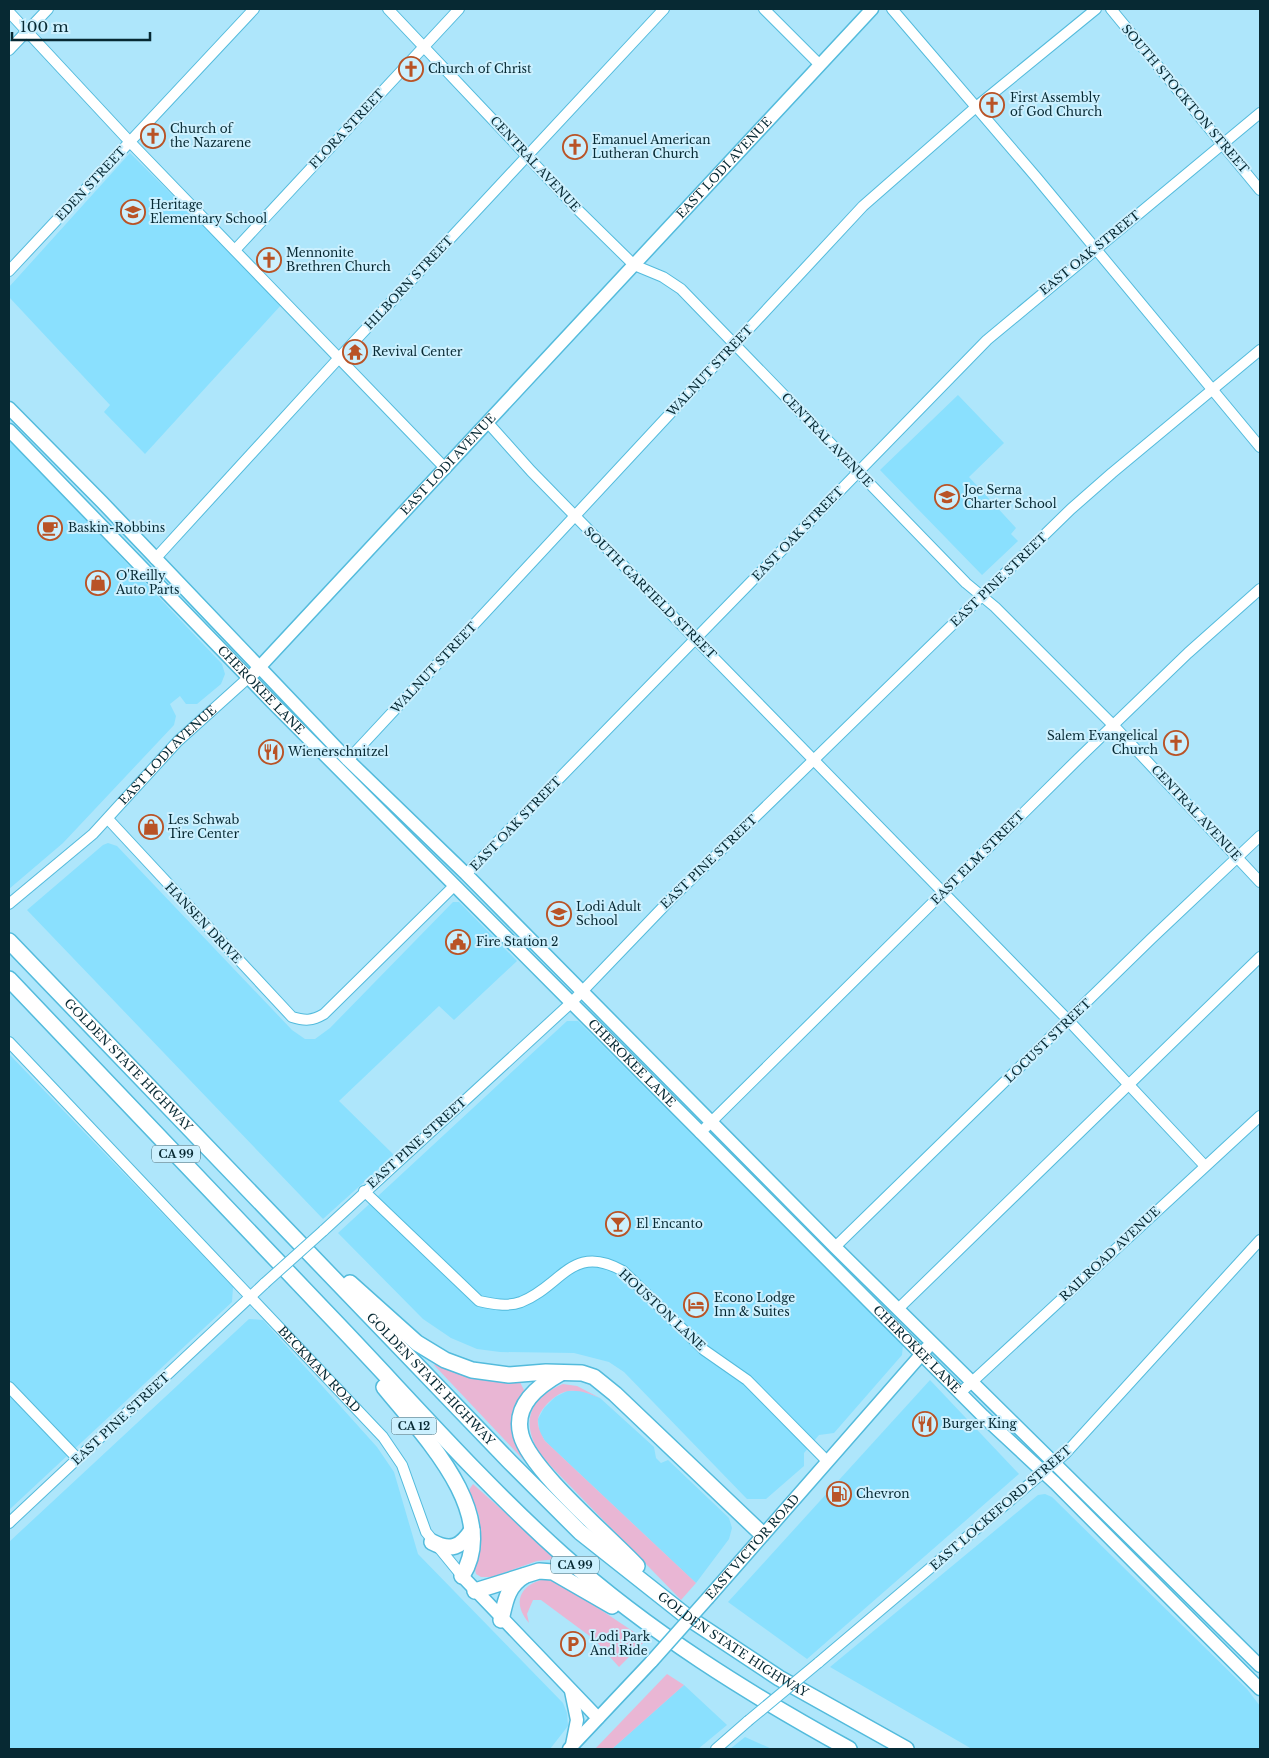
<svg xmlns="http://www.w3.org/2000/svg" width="1269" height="1758" font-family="'Libre Baskerville',serif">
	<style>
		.built { fill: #8ae0fe }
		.green { fill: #e9b6d4 }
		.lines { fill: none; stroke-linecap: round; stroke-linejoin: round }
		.minor-casing { stroke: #53bbdc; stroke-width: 12 }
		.major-casing { stroke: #53bbdc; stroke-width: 15 }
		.highway-casing { stroke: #53bbdc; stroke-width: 18 }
		.minor { stroke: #fff; stroke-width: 10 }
		.major { stroke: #fff; stroke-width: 12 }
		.highway { stroke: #fff; stroke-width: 15 }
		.minor-bridge-casing { stroke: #53bbdc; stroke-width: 12; stroke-linecap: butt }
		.major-bridge-casing { stroke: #53bbdc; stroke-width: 15; stroke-linecap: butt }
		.minor-bridge { stroke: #fff; stroke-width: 10 }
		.major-bridge { stroke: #fff; stroke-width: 12 }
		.labels { text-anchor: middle; stroke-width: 4; stroke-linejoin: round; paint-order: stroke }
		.shield { fill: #ccf0fe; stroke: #426570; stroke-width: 1 }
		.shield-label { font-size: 11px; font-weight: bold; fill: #072933 }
		.poi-label { font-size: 12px; fill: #072933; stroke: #ccf0fe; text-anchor: start }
		.street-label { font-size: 12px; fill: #072933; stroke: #ccf0fe }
	</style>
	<rect width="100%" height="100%" fill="#aee6fb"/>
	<!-- built -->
	<g class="built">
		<path d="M 130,153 L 282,304 L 145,454 L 104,412 L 110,405 L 9,297 L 9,287 Z"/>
		<path d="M 958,395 L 1004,443 L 969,477 L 1016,528 L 1011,534 L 1018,541 L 982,575 L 880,470 Z"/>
		<path d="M 9,439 L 222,664 L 225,674 L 221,684 L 197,704 L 186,704 L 180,696 L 170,704 L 176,716 L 174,725 L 63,843 L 9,889 Z"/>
		<path d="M 108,843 L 117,846 L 292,1030 L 305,1039 L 315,1039 L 330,1028 L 453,902 L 459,902 L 517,961 L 454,1020 L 439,1006 L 339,1101 L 394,1155 L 323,1219 L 27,910 L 103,845 Z"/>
		<path d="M 567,1021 L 578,1021 L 903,1345 L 902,1355 L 834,1433 L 819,1435 L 804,1453 L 804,1466 L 766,1499 L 747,1499 L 624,1372 L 609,1362 L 574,1353 L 500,1352 L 477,1349 L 451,1338 L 423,1319 L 338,1233 Z"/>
		<path d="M 9,1054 L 233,1287 L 232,1302 L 9,1510 Z"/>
		<path d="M 249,1319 L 263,1320 L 377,1447 L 394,1472 L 418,1554 L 563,1703 L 567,1713 L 568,1726 L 550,1749 L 9,1749 L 9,1542 Z"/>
		<path d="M 930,1380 L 1019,1474 L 807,1659 L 728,1602 Z"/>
		<path d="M 567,1391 L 583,1391 L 600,1398 L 654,1447 L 656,1458 L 661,1463 L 668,1460 L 729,1518 L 732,1528 L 729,1539 L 696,1583 L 545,1441 L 539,1431 L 538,1419 L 544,1408 L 555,1397 Z"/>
		<path d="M 1045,1494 L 1052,1497 L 1247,1689 L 1260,1706 L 1260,1749 L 972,1749 L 830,1667 L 1038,1495 Z"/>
		<path d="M 684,1685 L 727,1725 L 698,1749 L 612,1749 Z"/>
		<path d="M 745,1737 L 772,1749 L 730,1749 Z"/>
	</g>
	<!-- green -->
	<g class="green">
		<path d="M 438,1361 C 468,1376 486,1381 520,1382 L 525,1392 L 520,1401 L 535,1472 L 434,1365 Z"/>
		<path d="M 563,1384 L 577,1386 L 600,1398 C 589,1394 581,1390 569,1391 C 557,1392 541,1407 538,1419 C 537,1427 541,1434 545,1441 L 696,1583 L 681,1600 L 541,1456 C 521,1424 527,1399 563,1384 Z"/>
		<path d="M 473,1484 L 557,1559 L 537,1561 L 492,1577 L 481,1577 L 476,1574 L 475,1569 L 481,1545 L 479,1516 L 469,1490 Z"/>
		<path d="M 545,1579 L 565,1586 L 646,1640 L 619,1667 L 595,1640 L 541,1600 L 533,1600 L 527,1614 L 529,1623 C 512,1603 519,1585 545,1579 Z"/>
		<path d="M 667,1674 L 684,1685 L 612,1749 L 595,1749 Z"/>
	</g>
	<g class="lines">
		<defs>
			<g id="minor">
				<path d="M 388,9 L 578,210 L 634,265 L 663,277 L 681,289 L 966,583 L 995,607 L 1114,726 L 1260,882"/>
				<path d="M 764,9 L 820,65"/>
				<path d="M 892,9 L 1036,177 L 1260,447"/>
				<path d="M 1111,9 L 1260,190"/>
				<path d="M 9,12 L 130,142 L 446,469"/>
				<path d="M 9,50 L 48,9"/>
				<path d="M 235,250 L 459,9"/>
				<path d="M 9,271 L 254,9"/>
				<path d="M 489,424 L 531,471 L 1069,1021 L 1205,1166"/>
				<path d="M 155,559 L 338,359 L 664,9"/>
				<path d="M 348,760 L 863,206 L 976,107 L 1096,9"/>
				<path d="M 108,819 L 292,1017 C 305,1021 312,1021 324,1014 L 455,885"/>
				<path d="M 466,874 L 987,340 L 1260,113"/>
				<path id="s1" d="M 9,904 L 93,834 L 178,741 L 248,678"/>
				<path id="s2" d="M 9,1042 L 383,1437 L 402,1465 L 426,1532 L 462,1576"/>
				<path d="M 700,1133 L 1078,759 L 1188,653 L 1260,589"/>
				<path d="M 364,1191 L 479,1301 C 493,1304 507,1307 521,1302 C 562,1286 572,1242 623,1271 L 704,1350 L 747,1380 L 827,1461"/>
				<path d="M 323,1231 L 572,1002 L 668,902 L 1071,509 L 1112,473 L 1260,350"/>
				<path d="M 835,1247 L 1152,938 L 1260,836"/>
				<path d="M 898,1309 L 1260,957"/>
				<path d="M 9,1387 L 78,1459"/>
				<path d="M 960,1393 L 1260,1116"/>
				<path d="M 9,1523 L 265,1283"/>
				<path d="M 818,1663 L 1065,1454 L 1260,1240"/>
				<path d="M 716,1749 L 748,1721"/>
			</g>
			<g id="major">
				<path d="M 9,408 L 102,502 L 348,760 L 466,874 L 835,1247 L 1260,1666"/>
				<path id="s3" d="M 9,430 L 272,702 L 983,1416 L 1055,1483 L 1260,1689"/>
				<path id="s4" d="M 254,673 L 872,9"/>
				<path d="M 462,1576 L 598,1718"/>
				<path id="s5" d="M 708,1598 L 927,1348"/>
				<path d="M 571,1691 L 577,1720 L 572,1745"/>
				<path d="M 569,1749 L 652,1661"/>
			</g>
			<g id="highway">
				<path id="s6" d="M 9,941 L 510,1462 L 580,1532 L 690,1619 L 779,1678 L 906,1749"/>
				<path d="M 9,979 C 115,1090 221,1201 326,1312 C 405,1394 479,1480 563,1555 C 649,1632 749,1694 849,1749"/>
				<path d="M 350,1283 L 417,1343 L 445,1360 L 472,1370 L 509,1375 L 546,1372 L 582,1373 L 594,1377 L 615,1394 L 762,1534"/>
				<path d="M 561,1373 C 538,1386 513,1405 521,1435 C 530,1470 610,1537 637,1566"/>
				<path d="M 384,1387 C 422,1434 501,1513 462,1576"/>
				<path d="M 432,1542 C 451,1552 461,1547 472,1530"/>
				<path d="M 475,1591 L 539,1571 L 553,1572 L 612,1606"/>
				<path d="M 501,1620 C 505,1603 507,1586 524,1576"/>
			</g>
		</defs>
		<!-- minor casing -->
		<use href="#minor" class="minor-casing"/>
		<!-- major casing -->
		<use href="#major" class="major-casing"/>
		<!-- highway casing -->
		<use href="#highway" class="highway-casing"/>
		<!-- minor -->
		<use href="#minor" class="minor"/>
		<!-- major -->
		<use href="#major" class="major"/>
		<!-- highway -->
		<use href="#highway" class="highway"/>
		<defs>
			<g id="minor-bridge">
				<path d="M 265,1283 L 323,1231"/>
				<path d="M 748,1721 L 818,1663"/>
			</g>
			<path id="major-bridge" d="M 652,1661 L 708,1598"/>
		</defs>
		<!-- minor-bridge casing -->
		<use href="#minor-bridge" class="minor-bridge-casing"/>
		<!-- major-bridge casing -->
		<use href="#major-bridge" class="major-bridge-casing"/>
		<!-- minor-bridge -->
		<use href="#minor-bridge" class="minor-bridge"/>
		<!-- major-bridge -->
		<use href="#major-bridge" class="major-bridge"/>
	</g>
	<!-- icons -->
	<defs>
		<symbol id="church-ring" viewBox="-11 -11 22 22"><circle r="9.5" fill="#ccf0fe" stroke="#b95326" stroke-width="1.5"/><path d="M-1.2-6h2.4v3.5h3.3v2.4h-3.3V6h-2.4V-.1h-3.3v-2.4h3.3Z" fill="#b95326"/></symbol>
		<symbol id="school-ring" viewBox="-11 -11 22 22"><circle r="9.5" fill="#ccf0fe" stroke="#b95326" stroke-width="1.5"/><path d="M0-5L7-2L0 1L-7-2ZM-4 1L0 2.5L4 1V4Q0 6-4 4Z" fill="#b95326"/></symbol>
		<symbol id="temple-ring" viewBox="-11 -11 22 22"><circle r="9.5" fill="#ccf0fe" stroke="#b95326" stroke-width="1.5"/><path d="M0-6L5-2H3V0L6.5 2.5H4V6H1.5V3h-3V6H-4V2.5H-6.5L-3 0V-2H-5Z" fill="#b95326"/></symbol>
		<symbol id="cafe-ring" viewBox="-11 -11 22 22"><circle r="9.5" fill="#ccf0fe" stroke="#b95326" stroke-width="1.5"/><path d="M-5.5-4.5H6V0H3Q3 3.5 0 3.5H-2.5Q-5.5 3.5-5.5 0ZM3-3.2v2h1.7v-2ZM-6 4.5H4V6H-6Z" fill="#b95326"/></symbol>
		<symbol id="shop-ring" viewBox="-11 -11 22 22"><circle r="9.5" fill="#ccf0fe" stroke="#b95326" stroke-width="1.5"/><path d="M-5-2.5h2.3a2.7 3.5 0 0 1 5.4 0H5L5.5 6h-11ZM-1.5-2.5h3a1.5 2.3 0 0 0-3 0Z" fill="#b95326"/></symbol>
		<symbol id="restaurant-ring" viewBox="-11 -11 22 22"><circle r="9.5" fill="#ccf0fe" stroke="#b95326" stroke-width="1.5"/><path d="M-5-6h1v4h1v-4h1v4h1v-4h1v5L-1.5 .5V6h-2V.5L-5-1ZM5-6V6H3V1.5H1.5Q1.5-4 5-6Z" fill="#b95326"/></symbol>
		<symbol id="civic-ring" viewBox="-11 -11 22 22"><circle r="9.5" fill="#ccf0fe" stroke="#b95326" stroke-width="1.5"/><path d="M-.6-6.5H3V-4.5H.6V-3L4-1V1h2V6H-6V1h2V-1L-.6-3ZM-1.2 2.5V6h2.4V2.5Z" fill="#b95326"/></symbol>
		<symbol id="bar-ring" viewBox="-11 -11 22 22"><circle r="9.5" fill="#ccf0fe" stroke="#b95326" stroke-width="1.5"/><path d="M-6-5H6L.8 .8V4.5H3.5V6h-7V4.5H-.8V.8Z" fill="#b95326"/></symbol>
		<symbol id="hotel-ring" viewBox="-11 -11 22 22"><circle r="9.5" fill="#ccf0fe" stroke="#b95326" stroke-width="1.5"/><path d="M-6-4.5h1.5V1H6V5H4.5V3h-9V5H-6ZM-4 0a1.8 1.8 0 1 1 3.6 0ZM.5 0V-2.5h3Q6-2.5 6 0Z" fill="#b95326"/></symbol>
		<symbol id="fuel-ring" viewBox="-11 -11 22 22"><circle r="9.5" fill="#ccf0fe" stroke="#b95326" stroke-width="1.5"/><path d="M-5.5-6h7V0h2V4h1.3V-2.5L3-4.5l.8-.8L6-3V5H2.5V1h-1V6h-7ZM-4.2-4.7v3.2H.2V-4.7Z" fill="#b95326"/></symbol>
		<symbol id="parking-ring" viewBox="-11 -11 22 22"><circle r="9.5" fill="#ccf0fe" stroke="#b95326" stroke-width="1.5"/><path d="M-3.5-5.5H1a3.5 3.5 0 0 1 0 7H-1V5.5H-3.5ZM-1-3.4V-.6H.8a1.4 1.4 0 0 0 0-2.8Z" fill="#b95326"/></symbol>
	</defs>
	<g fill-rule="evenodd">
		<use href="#church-ring" x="397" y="55" width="28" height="28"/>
		<use href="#church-ring" x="978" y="91" width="28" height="28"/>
		<use href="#church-ring" x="139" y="122" width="28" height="28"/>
		<use href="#church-ring" x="561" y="133" width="28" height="28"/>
		<use href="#school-ring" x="119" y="198" width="28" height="28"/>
		<use href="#church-ring" x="255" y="246" width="28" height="28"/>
		<use href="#temple-ring" x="341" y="338" width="28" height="28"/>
		<use href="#school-ring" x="933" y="483" width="28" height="28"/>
		<use href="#cafe-ring" x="36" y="514" width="28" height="28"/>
		<use href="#shop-ring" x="84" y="569" width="28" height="28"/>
		<use href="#church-ring" x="1162" y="729" width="28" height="28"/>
		<use href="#restaurant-ring" x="257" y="738" width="28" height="28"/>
		<use href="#shop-ring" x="137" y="813" width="28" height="28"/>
		<use href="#school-ring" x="545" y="900" width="28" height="28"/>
		<use href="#civic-ring" x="444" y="928" width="28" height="28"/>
		<use href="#bar-ring" x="604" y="1210" width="28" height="28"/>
		<use href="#hotel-ring" x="682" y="1291" width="28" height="28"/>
		<use href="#restaurant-ring" x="911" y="1410" width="28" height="28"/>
		<use href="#fuel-ring" x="825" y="1480" width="28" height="28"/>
		<use href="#parking-ring" x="559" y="1630" width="28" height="28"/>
	</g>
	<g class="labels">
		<!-- shield labels -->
		<g class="shield">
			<rect x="152" y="1145.5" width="48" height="17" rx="4"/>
			<rect x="391.5" y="1417.5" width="45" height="17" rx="4"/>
			<rect x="551" y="1556.5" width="48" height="17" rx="4"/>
		</g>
		<g class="shield-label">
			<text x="176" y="1158">CA 99</text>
			<text x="414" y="1430">CA 12</text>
			<text x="575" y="1569">CA 99</text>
		</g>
		<!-- poi labels -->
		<g class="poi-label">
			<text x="428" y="73">Church of Christ</text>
			<text x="1010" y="102">First Assembly<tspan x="1010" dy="14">of God Church</tspan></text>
			<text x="170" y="133">Church of<tspan x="170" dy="14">the Nazarene</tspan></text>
			<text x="592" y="144">Emanuel American<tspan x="592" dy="14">Lutheran Church</tspan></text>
			<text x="150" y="209">Heritage<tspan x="150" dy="14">Elementary School</tspan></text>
			<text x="286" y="257">Mennonite<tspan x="286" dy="14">Brethren Church</tspan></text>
			<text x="372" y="356">Revival Center</text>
			<text x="964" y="494">Joe Serna<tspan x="964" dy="14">Charter School</tspan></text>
			<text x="68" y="532">Baskin-Robbins</text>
			<text x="116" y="580">O'Reilly<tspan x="116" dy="14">Auto Parts</tspan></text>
			<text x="1158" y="740" text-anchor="end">Salem Evangelical<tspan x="1158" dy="14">Church</tspan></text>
			<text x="288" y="756">Wienerschnitzel</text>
			<text x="168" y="824">Les Schwab<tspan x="168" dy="14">Tire Center</tspan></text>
			<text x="576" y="911">Lodi Adult<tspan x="576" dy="14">School</tspan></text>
			<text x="476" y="946">Fire Station 2</text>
			<text x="636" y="1228">El Encanto</text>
			<text x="714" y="1302">Econo Lodge<tspan x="714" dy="14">Inn &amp; Suites</tspan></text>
			<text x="942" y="1428">Burger King</text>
			<text x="856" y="1498">Chevron</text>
			<text x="590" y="1641">Lodi Park<tspan x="590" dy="14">And Ride</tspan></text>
		</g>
		<!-- street labels -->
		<g class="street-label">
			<text transform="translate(1185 99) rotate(50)" y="4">SOUTH STOCKTON STREET</text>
			<text transform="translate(347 129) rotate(-47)" y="4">FLORA STREET</text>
			<text transform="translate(535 164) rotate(47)" y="4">CENTRAL AVENUE</text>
			<text dy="4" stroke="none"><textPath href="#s4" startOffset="690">EAST LODI AVENUE</textPath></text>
			<text transform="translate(91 184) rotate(-47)" y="4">EDEN STREET</text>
			<text transform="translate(1090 253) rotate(-39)" y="4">EAST OAK STREET</text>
			<text transform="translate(409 283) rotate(-47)" y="4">HILBORN STREET</text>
			<text transform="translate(710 371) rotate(-47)" y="4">WALNUT STREET</text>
			<text transform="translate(827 440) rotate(46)" y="4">CENTRAL AVENUE</text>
			<text dy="4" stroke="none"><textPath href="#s4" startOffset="285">EAST LODI AVENUE</textPath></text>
			<text transform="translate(798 534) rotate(-46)" y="4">EAST OAK STREET</text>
			<text transform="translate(999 580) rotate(-44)" y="4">EAST PINE STREET</text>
			<text transform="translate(650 593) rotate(45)" y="4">SOUTH GARFIELD STREET</text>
			<text transform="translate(434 668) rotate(-47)" y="4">WALNUT STREET</text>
			<text dy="4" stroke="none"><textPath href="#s3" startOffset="362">CHEROKEE LANE</textPath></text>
			<text dy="4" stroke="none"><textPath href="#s1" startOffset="218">EAST LODI AVENUE</textPath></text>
			<text transform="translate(1196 813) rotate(47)" y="4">CENTRAL AVENUE</text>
			<text transform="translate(516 824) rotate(-46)" y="4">EAST OAK STREET</text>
			<text transform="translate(978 858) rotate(-45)" y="4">EAST ELM STREET</text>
			<text transform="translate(709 862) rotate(-44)" y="4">EAST PINE STREET</text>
			<text transform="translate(203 923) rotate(47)" y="4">HANSEN DRIVE</text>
			<text transform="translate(1048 1041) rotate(-44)" y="4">LOCUST STREET</text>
			<text dy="4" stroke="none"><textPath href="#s3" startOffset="888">CHEROKEE LANE</textPath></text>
			<text dy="4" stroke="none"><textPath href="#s6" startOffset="172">GOLDEN STATE HIGHWAY</textPath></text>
			<text transform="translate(417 1143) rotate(-42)" y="4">EAST PINE STREET</text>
			<text transform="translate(1110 1254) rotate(-43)" y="4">RAILROAD AVENUE</text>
			<text transform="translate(662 1310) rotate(43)" y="4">HOUSTON LANE</text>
			<text dy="4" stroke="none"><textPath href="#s3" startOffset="1292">CHEROKEE LANE</textPath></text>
			<text dy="4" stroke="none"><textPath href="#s2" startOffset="451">BECKMAN ROAD</textPath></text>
			<text dy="4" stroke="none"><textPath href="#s6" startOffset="608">GOLDEN STATE HIGHWAY</textPath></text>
			<text transform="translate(121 1419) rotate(-43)" y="4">EAST PINE STREET</text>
			<text transform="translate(1001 1508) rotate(-41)" y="4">EAST LOCKEFORD STREET</text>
			<text dy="4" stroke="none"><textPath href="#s5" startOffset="68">EAST VICTOR ROAD</textPath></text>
			<text dy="4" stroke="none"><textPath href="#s6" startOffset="1012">GOLDEN STATE HIGHWAY</textPath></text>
		</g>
	</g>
	<!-- border -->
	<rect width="1269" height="1758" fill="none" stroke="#072933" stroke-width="20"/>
	<!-- scale -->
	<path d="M12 32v8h138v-8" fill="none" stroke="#072933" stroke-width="2.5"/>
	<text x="20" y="32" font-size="15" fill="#072933" stroke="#ccf0fe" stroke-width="4" paint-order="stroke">100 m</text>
</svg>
